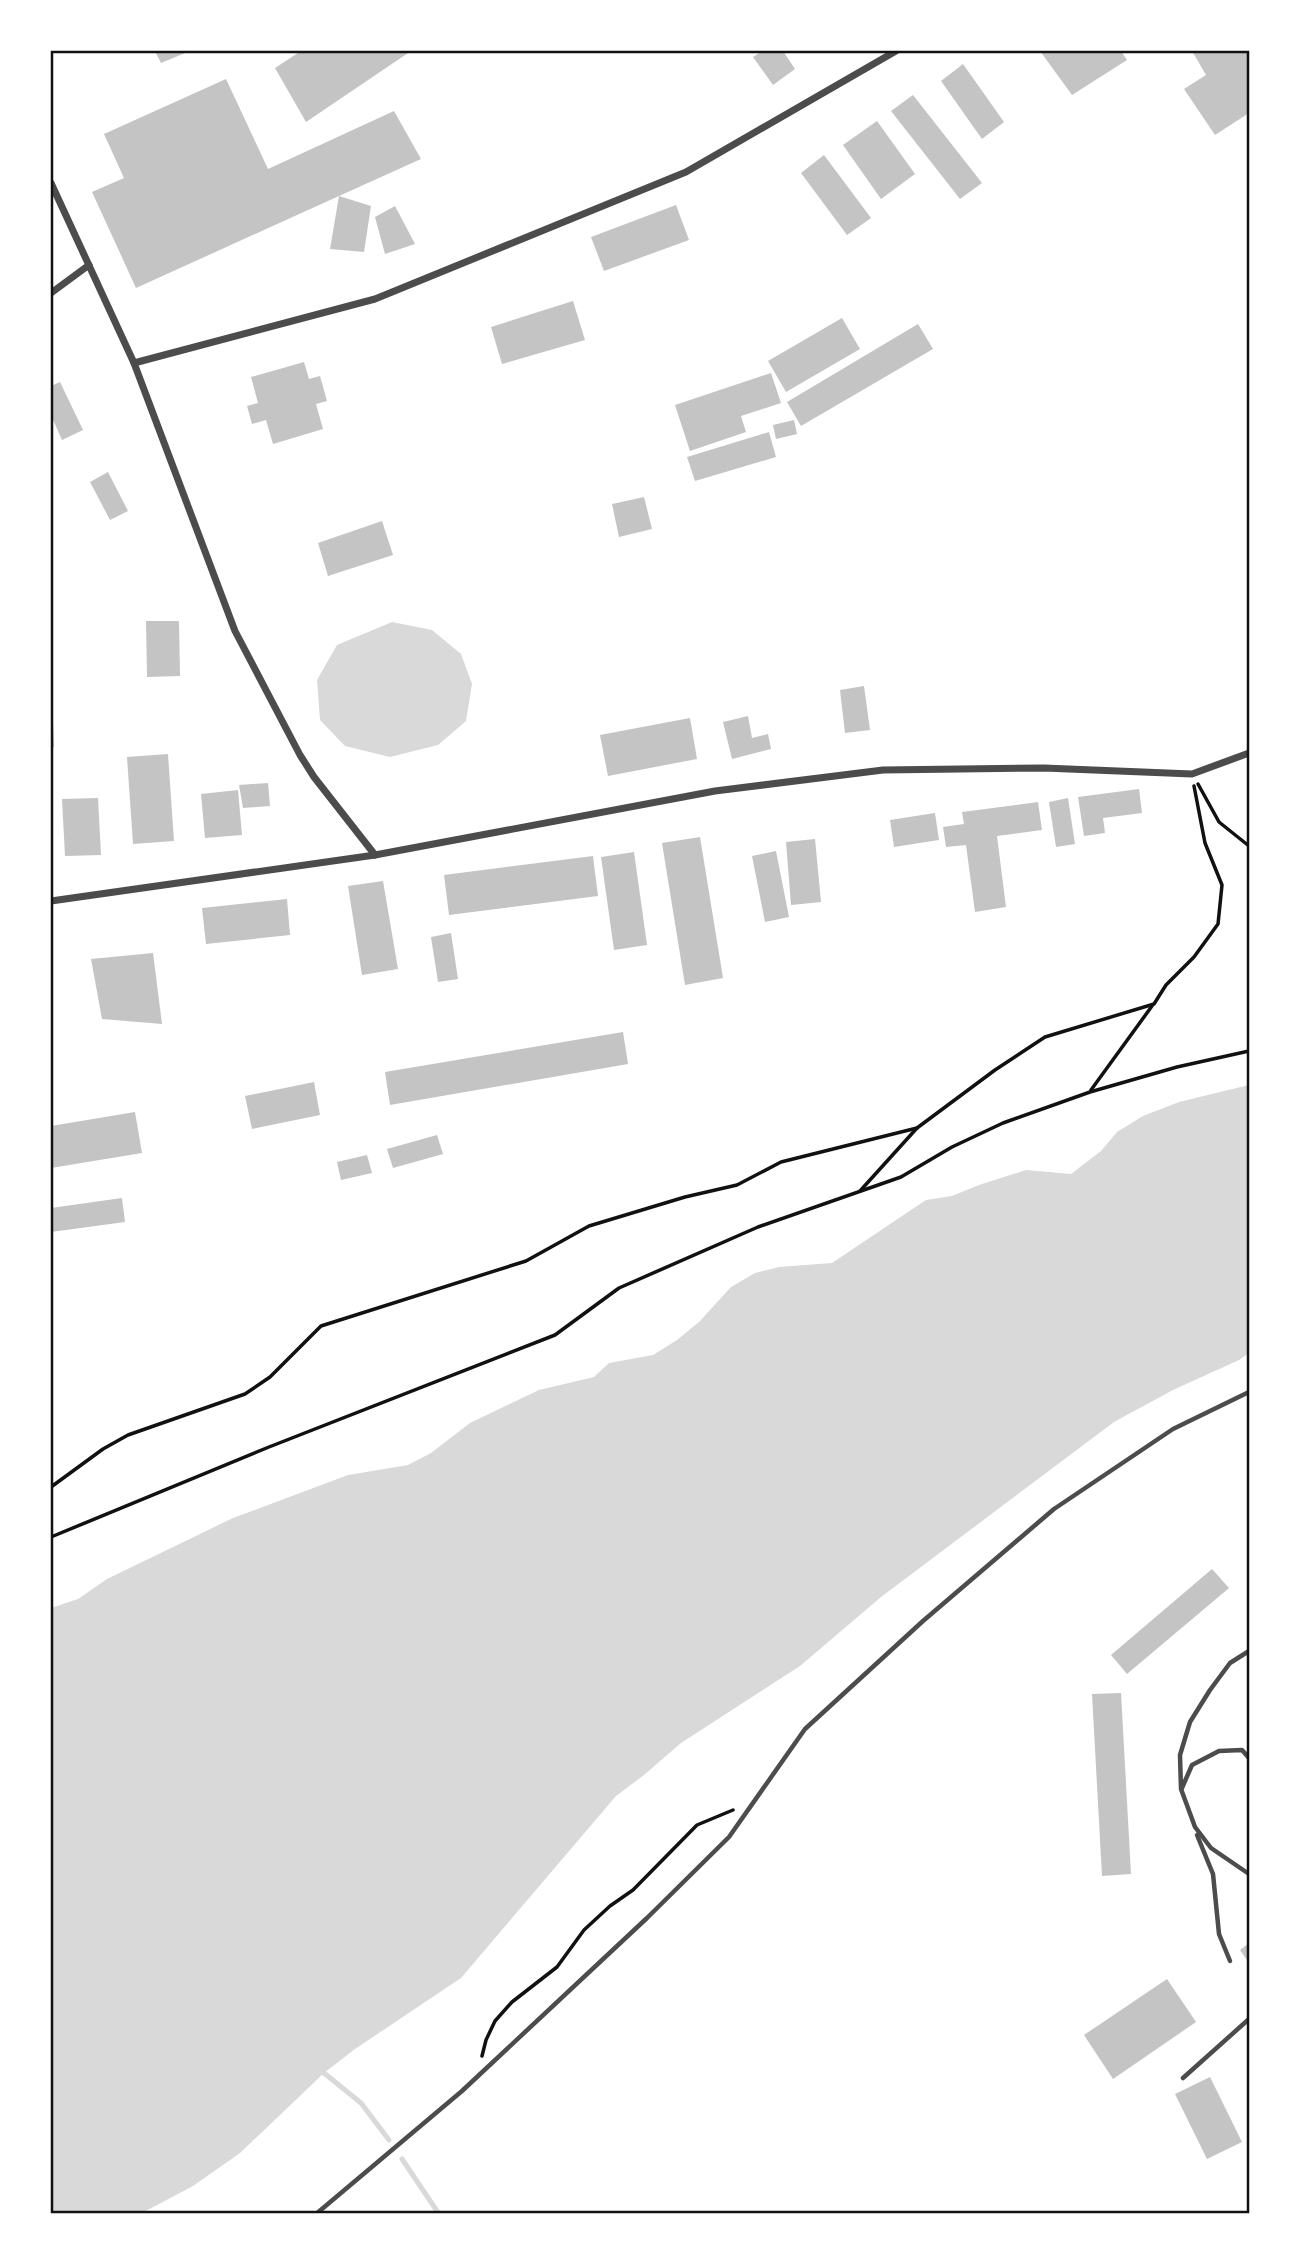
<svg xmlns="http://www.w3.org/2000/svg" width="1300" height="2265" font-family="Georgia,serif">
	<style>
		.water { fill: #d9d9d9 }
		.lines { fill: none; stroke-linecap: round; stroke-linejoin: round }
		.stream { stroke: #d9d9d9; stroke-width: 5 }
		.building { fill: #c4c4c4 }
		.path { stroke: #111; stroke-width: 3.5 }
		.service { stroke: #4c4c4c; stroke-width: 4.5 }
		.minor { stroke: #4c4c4c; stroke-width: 7 }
		.neatline { fill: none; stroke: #111; stroke-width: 2.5 }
	</style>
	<rect width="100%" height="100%" fill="#fff"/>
	<!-- water -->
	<g class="water">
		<path d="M 392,622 L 432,630 L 461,654 L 472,684 L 466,721 L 438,745 L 390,757 L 345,746 L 320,720 L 317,680 L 337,645 Z"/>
		<path d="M 1249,1085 L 1249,1353 L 1239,1360 L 1173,1390 L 1114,1422 L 881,1597 L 800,1666 L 681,1743 L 644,1775 L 616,1796 L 461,1978 L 355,2049 L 324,2073 L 240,2153 L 193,2186 L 140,2214 L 51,2214 L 51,1608 L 78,1599 L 107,1579 L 233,1518 L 348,1475 L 408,1465 L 431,1453 L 470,1423 L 539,1390 L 594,1377 L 609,1363 L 653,1355 L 677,1340 L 699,1322 L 731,1287 L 755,1273 L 779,1267 L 832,1263 L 926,1200 L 952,1196 L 979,1185 L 1026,1170 L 1071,1174 L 1101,1151 L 1117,1132 L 1143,1116 L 1179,1102 Z"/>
	</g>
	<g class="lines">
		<!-- stream -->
		<g class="stream">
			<path d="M 324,2073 L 361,2103 L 389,2140"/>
			<path d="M 402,2159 L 439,2214"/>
		</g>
	</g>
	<!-- building -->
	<g class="building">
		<path d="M 155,51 L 190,51 L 161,63 Z"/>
		<path d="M 301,51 L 411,51 L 306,122 L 275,68 Z"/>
		<path d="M 762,51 L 783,51 L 795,69 L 773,85 L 753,57 Z"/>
		<path d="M 1040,51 L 1121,51 L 1127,60 L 1072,95 Z"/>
		<path d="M 1192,51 L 1249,51 L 1249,113 L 1215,135 L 1184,89 L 1206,75 Z"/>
		<path d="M 963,64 L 1004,122 L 982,139 L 941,81 Z"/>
		<path d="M 226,79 L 268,169 L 394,111 L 421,159 L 339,196 L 371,206 L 364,252 L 330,249 L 339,196 L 136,288 L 92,192 L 124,178 L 104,134 Z"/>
		<path d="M 913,95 L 982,183 L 960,199 L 891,111 Z"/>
		<path d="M 877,121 L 915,174 L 881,199 L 843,145 Z"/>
		<path d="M 824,155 L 871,218 L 847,235 L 801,173 Z"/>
		<path d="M 676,205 L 689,240 L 604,271 L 591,237 Z"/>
		<path d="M 395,206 L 415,244 L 385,254 L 375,217 Z"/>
		<path d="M 573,301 L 585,340 L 502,364 L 491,327 Z"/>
		<path d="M 842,318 L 860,349 L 786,392 L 768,361 Z"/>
		<path d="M 918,324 L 933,349 L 801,426 L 787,402 Z"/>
		<path d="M 304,362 L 309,379 L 320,376 L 327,401 L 316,404 L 323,429 L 273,444 L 266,420 L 252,424 L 247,406 L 258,403 L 251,377 Z"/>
		<path d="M 771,373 L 781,403 L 741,416 L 746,432 L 690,451 L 675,405 Z"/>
		<path d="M 60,382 L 83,430 L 62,440 L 51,415 L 51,386 Z"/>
		<path d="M 794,420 L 797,434 L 776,439 L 773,425 Z"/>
		<path d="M 769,432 L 776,457 L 695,481 L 687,457 Z"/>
		<path d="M 108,472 L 128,511 L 110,520 L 90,482 Z"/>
		<path d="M 644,497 L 652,529 L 619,537 L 612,504 Z"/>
		<path d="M 382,521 L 393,555 L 328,576 L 318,543 Z"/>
		<path d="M 146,621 L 179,621 L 180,676 L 147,677 Z"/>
		<path d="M 864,686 L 870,730 L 845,733 L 840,690 Z"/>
		<path d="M 748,716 L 752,738 L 768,734 L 771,749 L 732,759 L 723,722 Z"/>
		<path d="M 690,718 L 697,759 L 608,776 L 600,735 Z"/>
		<path d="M 51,721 L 53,721 L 54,747 L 51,748 Z"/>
		<path d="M 168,754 L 174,841 L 133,844 L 127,757 Z"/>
		<path d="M 268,783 L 270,806 L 243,808 L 239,785 Z"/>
		<path d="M 1139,789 L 1142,813 L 1103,818 L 1105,833 L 1084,836 L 1078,797 Z"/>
		<path d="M 238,790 L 242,835 L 205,838 L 201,794 Z"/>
		<path d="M 98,798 L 101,855 L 65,856 L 62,799 Z"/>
		<path d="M 1068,798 L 1075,844 L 1056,847 L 1049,802 Z"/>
		<path d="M 1038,802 L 1042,830 L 997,836 L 1006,907 L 975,912 L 966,845 L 946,847 L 943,827 L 964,824 L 962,812 Z"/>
		<path d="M 935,813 L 939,840 L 894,847 L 890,820 Z"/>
		<path d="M 700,837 L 723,978 L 685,985 L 662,843 Z"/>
		<path d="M 815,839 L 821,902 L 791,905 L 786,842 Z"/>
		<path d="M 776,851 L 789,917 L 765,922 L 752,856 Z"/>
		<path d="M 634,852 L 647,945 L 614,950 L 601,857 Z"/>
		<path d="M 593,856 L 598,896 L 449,915 L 444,875 Z"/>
		<path d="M 383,881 L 398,969 L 362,975 L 348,886 Z"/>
		<path d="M 287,899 L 290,935 L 206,944 L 202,908 Z"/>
		<path d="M 451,933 L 458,979 L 438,982 L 431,937 Z"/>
		<path d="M 153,953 L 162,1024 L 102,1019 L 91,959 Z"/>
		<path d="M 623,1032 L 628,1064 L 390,1105 L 385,1072 Z"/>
		<path d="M 314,1082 L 320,1115 L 252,1129 L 245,1096 Z"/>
		<path d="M 135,1112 L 142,1153 L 51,1168 L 51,1126 Z"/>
		<path d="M 437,1135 L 443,1154 L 393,1168 L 387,1149 Z"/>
		<path d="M 367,1155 L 372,1173 L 341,1180 L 337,1162 Z"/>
		<path d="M 122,1198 L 125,1222 L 51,1232 L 51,1208 Z"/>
		<path d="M 1212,1569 L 1229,1588 L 1127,1674 L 1111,1655 Z"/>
		<path d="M 1121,1693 L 1131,1874 L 1102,1876 L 1092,1694 Z"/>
		<path d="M 1249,1943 L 1249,1963 L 1240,1950 Z"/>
		<path d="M 1167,1979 L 1196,2022 L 1113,2079 L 1084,2035 Z"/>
		<path d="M 1210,2077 L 1242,2142 L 1207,2159 L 1175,2094 Z"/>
	</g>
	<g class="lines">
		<!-- path -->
		<g class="path">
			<path d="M 1198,784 L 1219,822 L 1249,846"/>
			<path d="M 1091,1090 L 1152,1006"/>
			<path d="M 860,1191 L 917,1128 L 995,1070 L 1045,1037 L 1154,1004 L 1166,985 L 1194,957 L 1218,924 L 1222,885 L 1205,843 L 1194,786"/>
			<path d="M 51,1487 L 103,1449 L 128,1435 L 245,1394 L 270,1377 L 321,1326 L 526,1261 L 589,1226 L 685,1197 L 737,1185 L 781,1162 L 917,1128"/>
			<path d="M 51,1537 L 269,1447 L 555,1335 L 619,1288 L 758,1227 L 901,1177 L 952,1147 L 1003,1123 L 1090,1092 L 1177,1067 L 1249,1051"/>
			<path d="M 482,2056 L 486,2040 L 495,2021 L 512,2002 L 557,1967 L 584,1930 L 610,1906 L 633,1890 L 697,1825 L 733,1810"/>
		</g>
		<!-- service -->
		<g class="service">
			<path d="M 1249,1651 L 1230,1663 L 1210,1690 L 1190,1722 L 1180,1755 L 1181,1789 L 1195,1827 L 1211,1848 L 1249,1874"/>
			<path d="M 1182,1788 L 1192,1765 L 1219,1751 L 1242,1750 L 1249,1758"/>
			<path d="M 1197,1835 L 1213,1874 L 1219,1934 L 1230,1961"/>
			<path d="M 1183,2078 L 1249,2019"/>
			<path d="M 316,2214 L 462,2091 L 647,1918 L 729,1837 L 805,1729 L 923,1621 L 1054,1509 L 1173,1429 L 1249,1392"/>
		</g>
		<!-- minor -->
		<g class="minor">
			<path d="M 51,183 L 134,363 L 235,631 L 300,755 L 314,777 L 375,855"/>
			<path d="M 51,293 L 89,265"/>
			<path d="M 134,363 L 375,299 L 686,172 L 896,51"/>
			<path d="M 51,901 L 375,855 L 715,791 L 883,770 L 1044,768 L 1192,774 L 1249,753"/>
		</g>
	</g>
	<!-- border -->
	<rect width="1300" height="2265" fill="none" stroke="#ffffff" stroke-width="105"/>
	<rect x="52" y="52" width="1196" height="2160" class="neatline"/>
</svg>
